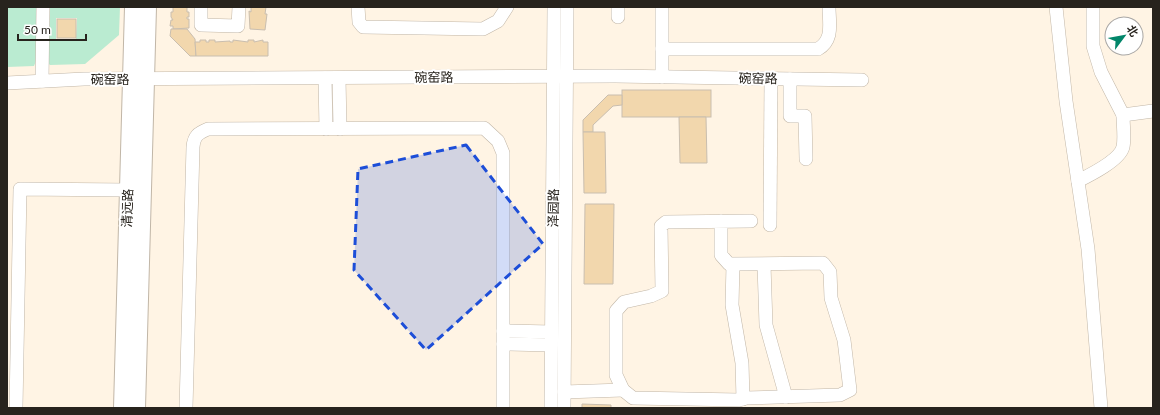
<svg xmlns="http://www.w3.org/2000/svg" width="1160" height="415" font-family="Lato,'Noto Sans SC',sans-serif">
	<style>
		.green { fill: #baebd1; fill-rule: evenodd }
		.building { fill: #f2d7ad; stroke: #c9beaf }
		.lines { fill: none; stroke-linecap: round; stroke-linejoin: round }
		.minor-casing { stroke: #c1b6a7; stroke-width: 14 }
		.major-casing { stroke: #c1b6a7; stroke-width: 18 }
		.minor { stroke: #fff; stroke-width: 13 }
		.major { stroke: #fff; stroke-width: 16 }
		.marked { fill: #1d4ed8; fill-opacity: 0.2; stroke: #1d4ed8; stroke-width: 3; stroke-dasharray: 8 5; stroke-linejoin: round }
		.labels { text-anchor: middle; stroke-width: 4; stroke-linejoin: round; paint-order: stroke }
		.street-label { font-size: 13px; fill: #27231d; stroke: #fff }
	</style>
	<rect width="100%" height="100%" fill="#fff4e4"/>
	<!-- green -->
	<g class="green">
		<path d="M 7,7 L 37,7 L 36,61 L 34,66 L 7,67 Z"/>
		<path d="M 49,7 L 120,7 L 119,35 L 85,64 L 50,65 L 48,63 ZM 56,18 L 77,18 L 76,39 L 56,39 Z"/>
	</g>
	<!-- building -->
	<g class="building">
		<path d="M 173,7 L 187,7 L 187,12 L 189,12 L 189,17 L 187,17 L 187,19 L 189,19 L 189,28 L 173,29 L 173,26 L 170,26 L 171,20 L 173,20 L 171,17 L 171,12 L 173,12 Z"/>
		<path d="M 251,7 L 266,7 L 265,14 L 267,14 L 265,30 L 250,29 L 249,11 L 251,12 Z"/>
		<rect x="57" y="19" width="19" height="19"/>
		<path d="M 171,29 L 187,29 L 195,39 L 196,56 L 190,56 L 170,36 Z"/>
		<path d="M 200,40 L 206,40 L 206,42 L 209,42 L 209,40 L 215,40 L 215,42 L 230,41 L 230,42 L 233,42 L 233,40 L 248,42 L 248,40 L 254,40 L 254,42 L 263,40 L 263,42 L 268,42 L 268,56 L 196,56 L 195,42 L 200,42 Z"/>
		<rect x="622" y="90" width="89" height="27"/>
		<path d="M 608,95 L 622,95 L 622,105 L 613,106 L 593,125 L 593,132 L 583,132 L 583,120 Z"/>
		<path d="M 679,117 L 706,117 L 707,163 L 680,163 Z"/>
		<path d="M 583,132 L 605,132 L 606,193 L 584,193 Z"/>
		<path d="M 585,204 L 614,204 L 613,284 L 584,284 Z"/>
		<path d="M 582,404 L 611,405 L 611,408 L 582,408 Z"/>
	</g>
	<g class="lines">
		<defs>
			<g id="minor">
				<path d="M 201,7 L 201,25 L 238,26 L 239,7"/>
				<path d="M 358,7 L 359,22 L 363,27 L 483,29 L 498,21 L 507,7"/>
				<path d="M 1056,7 L 1066,101 L 1088,249 L 1101,408"/>
				<path d="M 1093,7 L 1093,46 L 1101,72 L 1123,115"/>
				<path d="M 618,17 L 618,7"/>
				<path d="M 662,49 L 818,49 C 834,40 829,23 829,7"/>
				<path d="M 662,77 L 662,7"/>
				<path d="M 325,78 L 326,129"/>
				<path d="M 339,78 L 340,129"/>
				<path d="M 790,79 L 790,116 L 805,116 L 806,159"/>
				<path d="M 42,81 L 43,7"/>
				<path d="M 7,83 L 84,79 L 615,76 L 862,80"/>
				<path d="M 1078,181 C 1090,175 1120,160 1123,147 C 1125,138 1123,125 1123,115 L 1153,111"/>
				<path d="M 721,221 L 721,255 L 729,264 L 823,263 L 830,272 L 831,298 L 844,340 L 850,390 L 840,395 L 746,398 L 739,400 L 633,398 L 623,390 L 616,375 L 616,311 L 624,302 L 651,296 L 662,291 L 661,226 L 666,222 L 751,221"/>
				<path d="M 770,225 L 771,79"/>
				<path d="M 733,265 L 732,305 L 742,363 L 743,399"/>
				<path d="M 764,265 L 766,325 L 786,397"/>
				<path d="M 503,331 L 551,332"/>
				<path d="M 503,344 L 551,345"/>
				<path d="M 564,392 L 623,390"/>
				<path d="M 16,408 L 20,189 L 128,190"/>
				<path d="M 186,408 L 193,147 C 194,136 198,133 208,129 L 484,128 L 498,141 L 503,153 L 503,408"/>
				<path d="M 551,408 L 554,7"/>
				<path d="M 564,408 L 567,7"/>
			</g>
			<g id="major">
				<path d="M 122,408 L 133,7"/>
				<path d="M 137,408 L 148,7"/>
			</g>
		</defs>
		<!-- minor casing -->
		<use href="#minor" class="minor-casing"/>
		<!-- major casing -->
		<use href="#major" class="major-casing"/>
		<!-- minor -->
		<use href="#minor" class="minor"/>
		<!-- major -->
		<use href="#major" class="major"/>
	</g>
	<!-- marked area -->
	<path class="marked" d="M 466,145 L 543,244 L 426,350 L 354,270 L 358,169 Z"/>
	<g class="labels">
		<!-- street labels -->
		<g class="street-label">
			<text transform="translate(434 77) rotate(-1)" y="5">碗窑路</text>
			<text transform="translate(758 78) rotate(1)" y="5">碗窑路</text>
			<text x="110" y="84">碗窑路</text>
			<text transform="translate(127 208) rotate(-88)" y="5">清远路</text>
			<text transform="translate(553 208) rotate(-89)" y="5">泽园路</text>
		</g>
	</g>
	<!-- border -->
	<rect width="1160" height="415" fill="none" stroke="#27231d" stroke-width="16"/>
	<!-- north arrow -->
	<g transform="translate(1124 36) rotate(58)"><circle r="19" fill="#ffffff" stroke="#a9a7a5"/>
	<path d="M0-3L7 15L0 10L-7 15Z" fill="#02866a"/>
	<text y="-6" font-size="11" font-weight="bold" text-anchor="middle" fill="#27231d">北</text>
	</g>
	<!-- scale -->
	<path d="M18 34v6h68v-6" fill="none" stroke="#27231d" stroke-width="2"/>
	<text x="24" y="34" font-size="12" fill="#27231d" stroke="#ffffff" stroke-width="3" paint-order="stroke">50 m</text>
</svg>
